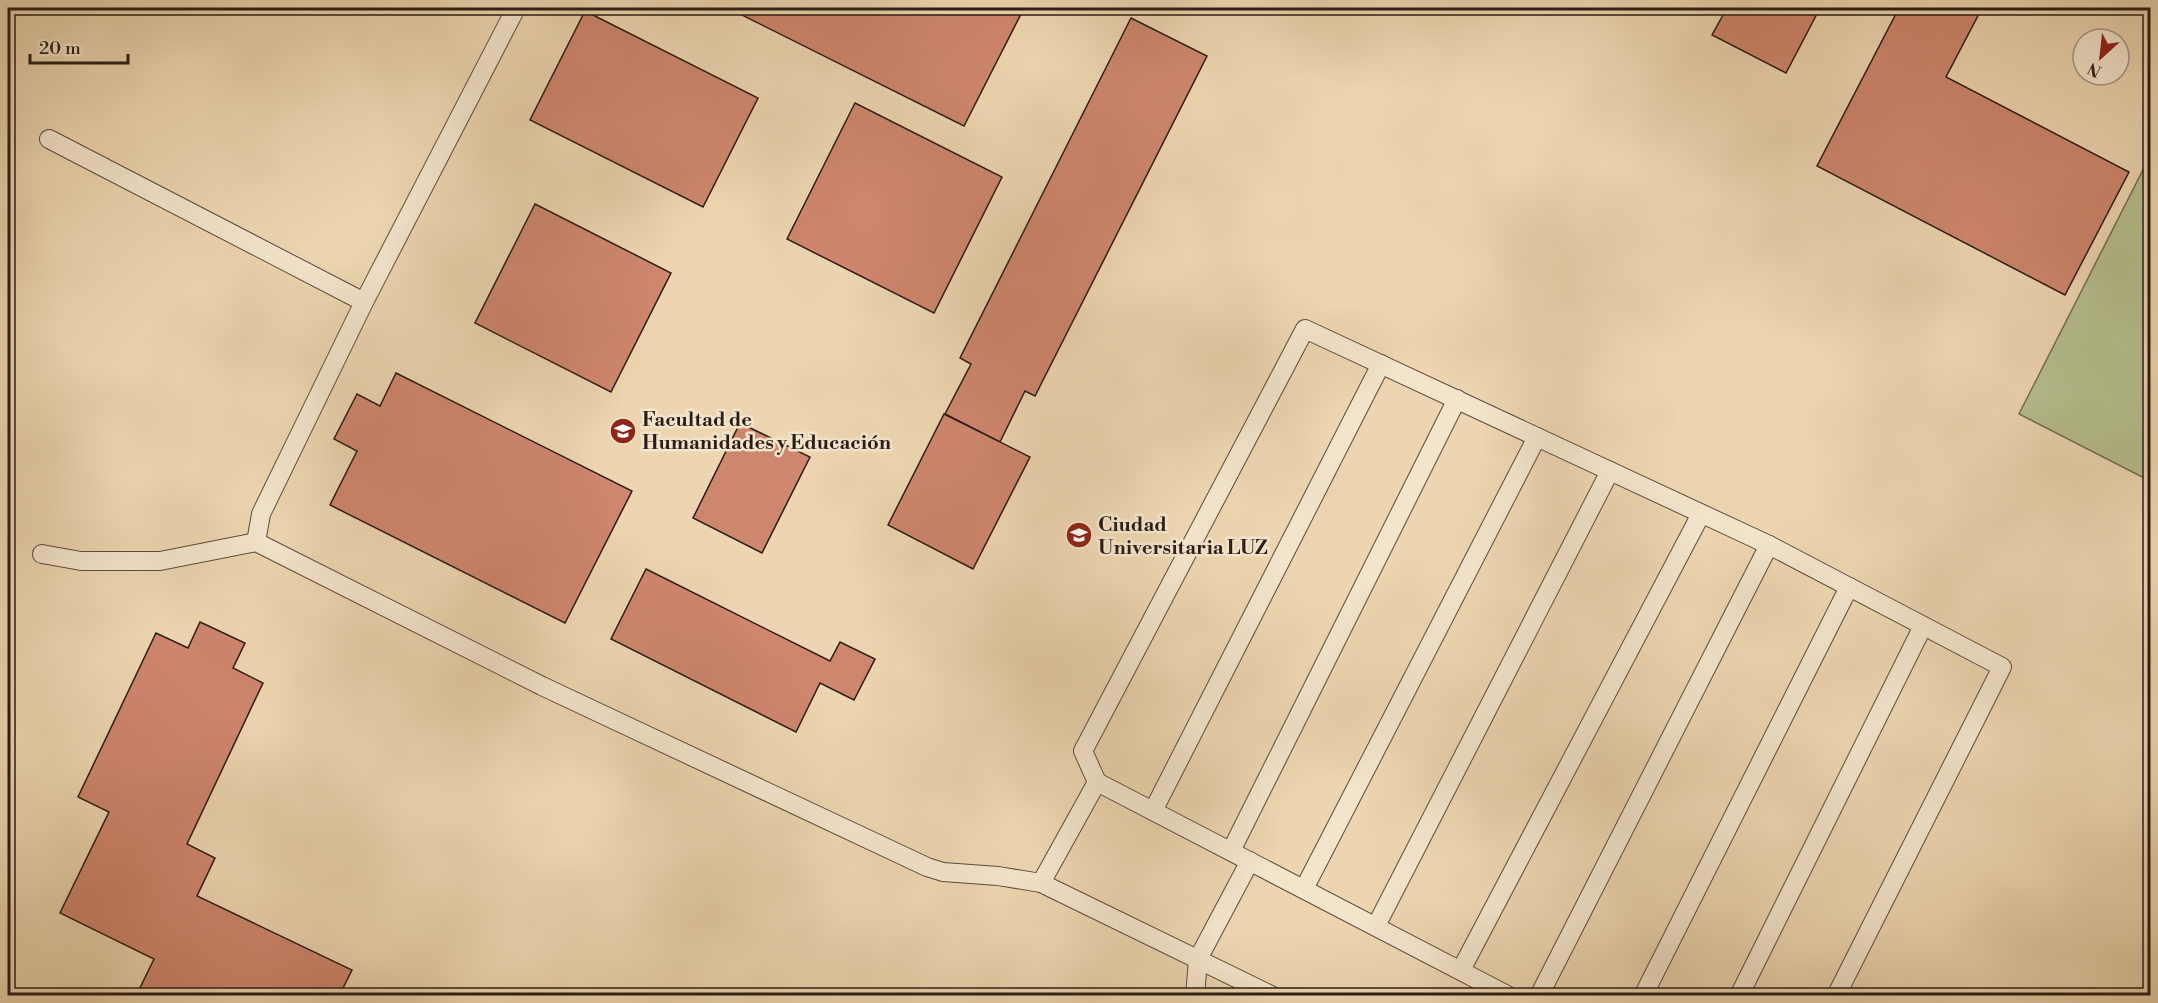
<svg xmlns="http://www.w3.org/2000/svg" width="2158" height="1003" font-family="'Libre Bodoni',serif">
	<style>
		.green { fill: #b5be8d; stroke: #706e51; stroke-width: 1.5 }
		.building { fill: #ce866e; stroke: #2a1d15; stroke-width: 1.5 }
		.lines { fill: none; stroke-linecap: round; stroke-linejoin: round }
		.lane-casing { stroke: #5a4b3c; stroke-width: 20 }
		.lane { stroke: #f3e4cc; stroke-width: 18 }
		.labels { text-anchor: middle; stroke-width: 5; stroke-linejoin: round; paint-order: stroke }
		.poi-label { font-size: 20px; font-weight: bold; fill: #2a1d15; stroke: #f3e4cc; text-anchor: start }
	</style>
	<rect width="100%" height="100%" fill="#ecd5b0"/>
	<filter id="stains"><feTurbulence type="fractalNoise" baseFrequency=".00333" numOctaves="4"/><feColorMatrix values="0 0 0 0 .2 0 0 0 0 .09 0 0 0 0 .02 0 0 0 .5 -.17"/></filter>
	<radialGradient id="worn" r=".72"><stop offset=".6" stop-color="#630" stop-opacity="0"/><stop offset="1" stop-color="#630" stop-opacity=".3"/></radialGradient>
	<!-- green -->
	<path class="green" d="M 2150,156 L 2150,481 L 2019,414 Z"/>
	<!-- building -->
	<g class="building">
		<path d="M 728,8 L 1019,8 L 1023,10 L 964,126 Z"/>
		<path d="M 1727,8 L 1820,8 L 1786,73 L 1712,35 Z"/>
		<path d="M 1899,8 L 1982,8 L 1946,77 L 2129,172 L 2065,295 L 1817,166 Z"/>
		<path d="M 585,11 L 758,98 L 703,207 L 530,120 Z"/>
		<path d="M 1131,18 L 1207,56 L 1035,396 L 1025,391 L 1000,442 L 945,414 L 971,364 L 960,358 Z"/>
		<path d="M 855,103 L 1002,177 L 934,313 L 787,239 Z"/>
		<path d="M 535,204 L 671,273 L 611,392 L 475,323 Z"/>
		<path d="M 396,373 L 632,491 L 565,623 L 330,505 L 357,451 L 334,439 L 357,394 L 380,406 Z"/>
		<path d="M 944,414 L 1030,457 L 973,569 L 888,525 Z"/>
		<path d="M 740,423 L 810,457 L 762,553 L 693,518 Z"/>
		<path d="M 646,569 L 830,661 L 840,642 L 875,659 L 854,700 L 820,683 L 796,732 L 611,639 Z"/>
		<path d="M 200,622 L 245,643 L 233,668 L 263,683 L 187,844 L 215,858 L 197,896 L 352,970 L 339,996 L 141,996 L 137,994 L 154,959 L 60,913 L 109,812 L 78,797 L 156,633 L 188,648 Z"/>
	</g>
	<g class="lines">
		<defs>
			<g id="lane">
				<path d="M 49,139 L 364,302"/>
				<path d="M 256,542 L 261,514 L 364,302 L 516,8"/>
				<path d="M 42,554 L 81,561 L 160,561 L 256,542 L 542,686 L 927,867 L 943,872 L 998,876 L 1041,883 L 1273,996"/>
				<path d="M 1097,782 L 1083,751 L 1305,329 L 1769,545 L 2002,667 L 1836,996"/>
				<path d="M 1153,811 L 1381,364"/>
				<path d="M 1231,851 L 1457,399"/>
				<path d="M 1041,883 L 1097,782 L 1509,996"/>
				<path d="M 1304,889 L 1537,437"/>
				<path d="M 1376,926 L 1610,471"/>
				<path d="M 1461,970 L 1701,514"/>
				<path d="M 1195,996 L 1198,959 L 1250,861"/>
				<path d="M 1539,996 L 1769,545"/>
				<path d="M 1643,996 L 1849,587"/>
				<path d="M 1739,996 L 1923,626"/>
			</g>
		</defs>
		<!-- lane casing -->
		<use href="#lane" class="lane-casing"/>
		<!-- lane -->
		<use href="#lane" class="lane"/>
	</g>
	<!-- icons -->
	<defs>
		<symbol id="university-disc" viewBox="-11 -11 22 22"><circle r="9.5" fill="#8f2418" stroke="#f3e4cc"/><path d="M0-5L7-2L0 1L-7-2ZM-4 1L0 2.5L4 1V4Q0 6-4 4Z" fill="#fff"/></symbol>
	</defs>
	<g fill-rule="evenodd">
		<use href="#university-disc" x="608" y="416" width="30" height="30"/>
		<use href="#university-disc" x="1064" y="520" width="30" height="30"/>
	</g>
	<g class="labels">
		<!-- poi labels -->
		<g class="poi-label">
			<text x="642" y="426">Facultad de<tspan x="642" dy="23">Humanidades y Educación</tspan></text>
			<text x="1098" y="531">Ciudad<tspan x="1098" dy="23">Universitaria LUZ</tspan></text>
		</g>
	</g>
	<!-- margin -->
	<rect width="2158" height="1003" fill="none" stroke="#ecd5b0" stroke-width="30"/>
	<rect x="9" y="9" width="2140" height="985" fill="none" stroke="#2a1d15" stroke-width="3"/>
	<rect x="15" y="15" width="2128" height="973" fill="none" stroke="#2a1d15" stroke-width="1.5"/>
	<!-- north arrow -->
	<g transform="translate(2101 57) rotate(207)"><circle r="28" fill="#f3e4cc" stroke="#a39483" stroke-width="1.5"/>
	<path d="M0-4.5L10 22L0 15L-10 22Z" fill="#8f2418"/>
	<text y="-9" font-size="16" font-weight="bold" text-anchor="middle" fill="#2a1d15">N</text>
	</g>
	<!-- scale -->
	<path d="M30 54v9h98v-9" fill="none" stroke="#2a1d15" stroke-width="3"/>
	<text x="39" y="54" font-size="18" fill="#2a1d15" stroke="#f3e4cc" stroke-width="4.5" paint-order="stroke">20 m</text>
	<rect width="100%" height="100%" filter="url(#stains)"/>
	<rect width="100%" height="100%" fill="url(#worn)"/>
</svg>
